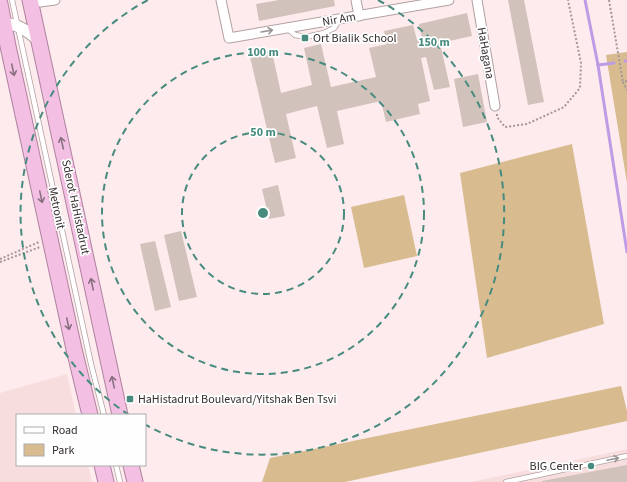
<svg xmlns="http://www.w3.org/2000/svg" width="627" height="482" font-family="'Source Sans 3',sans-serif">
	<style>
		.built { fill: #f8dddf }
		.green { fill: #d8bc90 }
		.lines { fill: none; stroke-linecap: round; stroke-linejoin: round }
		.stream { stroke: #be9ce5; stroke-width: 3 }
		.building { fill: #d1c2bb }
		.service-casing { stroke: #b2a1a2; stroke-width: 6 }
		.minor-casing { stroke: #b2a1a2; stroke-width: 11 }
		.tertiary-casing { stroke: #b2a1a2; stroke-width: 13 }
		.trunk-casing { stroke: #af829f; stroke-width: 17 }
		.path { stroke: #a59799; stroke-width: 2; stroke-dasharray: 2 2; stroke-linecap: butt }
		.service { stroke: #fff; stroke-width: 4.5 }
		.minor { stroke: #fff; stroke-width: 9 }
		.tertiary { stroke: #fff; stroke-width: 11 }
		.trunk { stroke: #f3c0e3; stroke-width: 15 }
		.oneway { stroke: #9a9697 }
		.oneway2 { stroke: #8a7080 }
		.ring { fill: none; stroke: #478b7e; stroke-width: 2; stroke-dasharray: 7 5 }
		.poi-dot { fill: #478b7e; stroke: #fefefe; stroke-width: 1.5 }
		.labels { text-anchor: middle; stroke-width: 3.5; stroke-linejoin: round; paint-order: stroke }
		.street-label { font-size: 12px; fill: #352e2f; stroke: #fefefe }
		.poi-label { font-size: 12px; fill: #352e2f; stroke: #fefefe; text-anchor: start }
		.centre { fill: #478b7e; stroke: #fefefe; stroke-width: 2 }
		.ring-label { font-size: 12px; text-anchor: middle; font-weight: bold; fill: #478b7e; stroke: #fefefe; stroke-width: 3.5; stroke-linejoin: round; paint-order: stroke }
	</style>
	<rect width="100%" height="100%" fill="#feebed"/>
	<!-- built -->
	<g class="built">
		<path d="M 67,374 L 76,415 L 17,415 L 17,465 L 88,465 L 92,482 L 0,482 L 0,393 Z"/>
		<path d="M 627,449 L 627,482 L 471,482 Z"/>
	</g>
	<!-- green -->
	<g class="green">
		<path d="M 627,52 L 627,183 L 606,55 Z"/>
		<path d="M 572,144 L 604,324 L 487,358 L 460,173 Z"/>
		<path d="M 404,195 L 417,256 L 364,268 L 351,207 Z"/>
		<path d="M 621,386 L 627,411 L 627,421 L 345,482 L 262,482 L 270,458 Z"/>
	</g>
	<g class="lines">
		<!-- stream -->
		<g class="stream">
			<path d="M 585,0 L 598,65 L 627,252"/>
			<path d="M 625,61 L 627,61"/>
			<path d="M 598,65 L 614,63"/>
		</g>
	</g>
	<!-- building -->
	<g class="building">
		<path d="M 279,0 L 334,0 L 335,6 L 259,21 L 256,4 Z"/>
		<path d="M 508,0 L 524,0 L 544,102 L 528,105 Z"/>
		<path d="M 467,13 L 472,36 L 440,43 L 450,87 L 434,90 L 426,57 L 421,58 L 430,101 L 418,104 L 420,114 L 386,122 L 381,101 L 337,111 L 344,144 L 327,148 L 317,106 L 286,114 L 296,158 L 275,163 L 250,57 L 272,52 L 281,93 L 312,85 L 304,48 L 321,44 L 331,87 L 376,77 L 369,48 L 387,44 L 384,31 L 413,25 L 417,40 L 422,39 L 419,24 Z"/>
		<path d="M 478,74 L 487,122 L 463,127 L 454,79 Z"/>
		<path d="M 278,185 L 285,216 L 269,219 L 262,189 Z"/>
		<path d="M 181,231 L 197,297 L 179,301 L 164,235 Z"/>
		<path d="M 155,241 L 171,307 L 155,311 L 140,244 Z"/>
		<path d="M 627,465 L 627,482 L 542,482 L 542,481 Z"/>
	</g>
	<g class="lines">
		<defs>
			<g id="service">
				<path d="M 12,0 L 91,364 L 104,415"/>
				<path d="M 287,28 L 295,35 L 306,37 L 324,33 L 334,28 L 340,19"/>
				<path d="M 116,465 L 120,482"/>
				<path d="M 506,482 L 627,456"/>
			</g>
			<g id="minor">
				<path d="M 34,0 L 40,2 L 55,0"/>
				<path d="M 221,0 L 229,38 L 449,0"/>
				<path d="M 356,0 L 359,16"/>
				<path d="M 477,0 L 495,106"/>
			</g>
			<path id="tertiary" d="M 0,24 C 14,21 28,31 38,40"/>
			<g id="trunk">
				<path d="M 30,0 L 120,415"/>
				<path d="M 0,4 L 8,46 L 74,349 L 90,415"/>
				<path d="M 102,465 L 106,482"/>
				<path d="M 131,465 L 135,482"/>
			</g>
		</defs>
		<!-- service casing -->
		<use href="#service" class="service-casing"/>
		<!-- minor casing -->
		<use href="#minor" class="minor-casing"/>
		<!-- tertiary casing -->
		<use href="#tertiary" class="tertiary-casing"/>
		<!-- trunk casing -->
		<use href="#trunk" class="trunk-casing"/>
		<!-- path -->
		<g class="path">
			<path d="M 609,0 L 623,82"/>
			<path d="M 627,81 L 623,82 L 627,90"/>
			<path d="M 497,114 L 497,117 L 505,127 L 527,124 L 564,107 L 580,88 L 581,63 L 568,0"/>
			<path d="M 0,259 L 39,242"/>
			<path d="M 0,262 L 40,247"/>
		</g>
		<!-- service -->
		<use href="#service" class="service"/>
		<!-- minor -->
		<use href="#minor" class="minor"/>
		<!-- tertiary -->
		<use href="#tertiary" class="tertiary"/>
		<!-- trunk -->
		<use href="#trunk" class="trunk"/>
	</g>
	<!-- one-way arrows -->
	<defs><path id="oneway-shaft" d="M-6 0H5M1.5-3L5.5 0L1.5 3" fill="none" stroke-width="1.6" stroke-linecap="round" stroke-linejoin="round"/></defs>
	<g class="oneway">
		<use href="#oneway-shaft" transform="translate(267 31) rotate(-10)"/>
		<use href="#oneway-shaft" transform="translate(613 459) rotate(-12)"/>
	</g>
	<g class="oneway2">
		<use href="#oneway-shaft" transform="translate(13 70) rotate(78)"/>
		<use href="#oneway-shaft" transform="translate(62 143) rotate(-103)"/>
		<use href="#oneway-shaft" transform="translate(41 197) rotate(78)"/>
		<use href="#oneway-shaft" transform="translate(92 284) rotate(-102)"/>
		<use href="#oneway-shaft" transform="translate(68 324) rotate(78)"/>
		<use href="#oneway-shaft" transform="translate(113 382) rotate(-102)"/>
	</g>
	<!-- distance rings -->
	<g class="ring">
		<circle cx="263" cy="213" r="81"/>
		<circle cx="263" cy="213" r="161"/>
		<path d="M129 415A242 242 0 0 1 148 0M378 0A242 242 0 1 1 146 425"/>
	</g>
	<!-- markers -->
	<g class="poi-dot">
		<rect x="301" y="34" width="8" height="8" rx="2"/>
		<rect x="126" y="395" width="8" height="8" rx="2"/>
		<circle cx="591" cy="466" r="4"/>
	</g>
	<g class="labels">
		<!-- street labels -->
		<g class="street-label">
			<text transform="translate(339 19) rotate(-10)" y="4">Nir Am</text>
			<text transform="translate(486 53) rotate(80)" y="4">HaHagana</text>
			<text transform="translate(76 207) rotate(78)" y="4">Sderot HaHistadrut</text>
			<text transform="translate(57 208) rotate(78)" y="4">Metronit</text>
		</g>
		<!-- poi labels -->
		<g class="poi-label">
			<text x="313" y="42">Ort Bialik School</text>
			<text x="138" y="403">HaHistadrut Boulevard/Yitshak Ben Tsvi</text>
			<text x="583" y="470" text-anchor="end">BIG Center</text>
		</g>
	</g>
	<circle cx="263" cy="213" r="6" class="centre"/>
	<g class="ring-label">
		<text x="434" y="46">150 m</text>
		<text x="263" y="56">100 m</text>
		<text x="263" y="136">50 m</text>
	</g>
	<!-- legend -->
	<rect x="16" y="414" width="130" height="52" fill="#fefefe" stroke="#aeabab"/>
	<rect x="24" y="427" width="20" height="6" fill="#ffffff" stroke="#aeabab"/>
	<text x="52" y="434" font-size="12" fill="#352e2f">Road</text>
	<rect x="24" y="444" width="20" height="12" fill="#d8bc90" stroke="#aeabab"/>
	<text x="52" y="454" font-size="12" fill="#352e2f">Park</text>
</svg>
